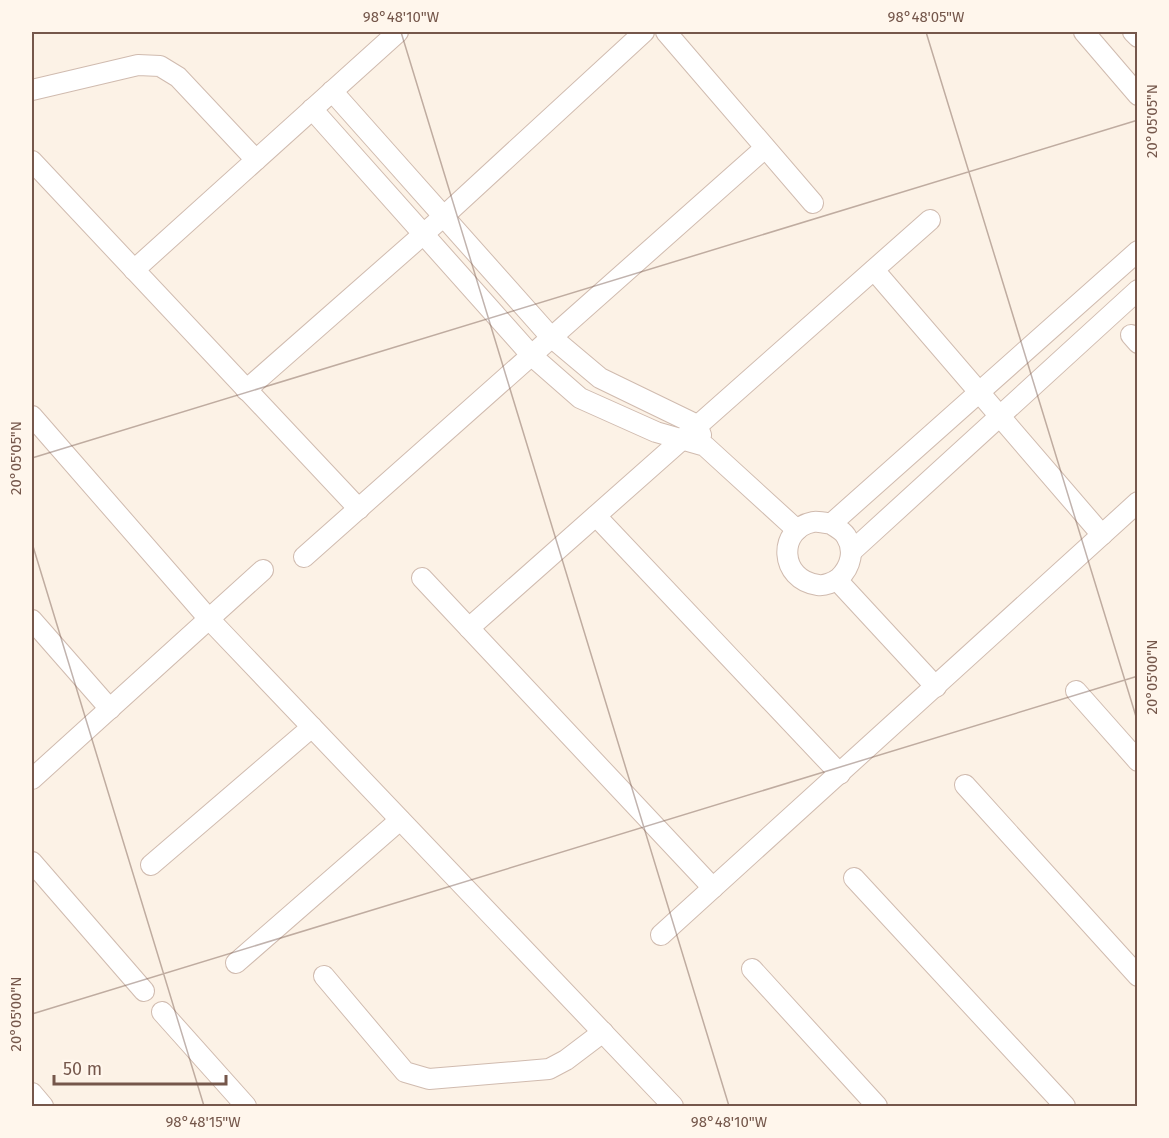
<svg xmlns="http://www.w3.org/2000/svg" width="1169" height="1138" font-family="'Fira Sans',sans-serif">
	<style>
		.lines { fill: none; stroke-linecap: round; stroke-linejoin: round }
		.street-casing { stroke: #d0bbaf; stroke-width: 22 }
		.street { stroke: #fff; stroke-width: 20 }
		.ticks { fill: none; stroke: #75574b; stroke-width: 1.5; stroke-opacity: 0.45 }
		.neatline { fill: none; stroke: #75574b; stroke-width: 2 }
		.ticks-label { font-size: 15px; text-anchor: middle; fill: #75574b }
	</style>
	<rect width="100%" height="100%" fill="#fcf2e6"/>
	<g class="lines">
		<defs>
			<g id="street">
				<path d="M 666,32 L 813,203"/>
				<path d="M 1084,32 L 1138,95"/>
				<path d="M 1133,32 L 1138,37"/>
				<path d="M 32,90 L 138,65 L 160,66 L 178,77 L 256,160"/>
				<path d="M 332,91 L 550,336 L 600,378 L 697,425 L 701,435"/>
				<path d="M 312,109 L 532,356 L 580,398 L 656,432 L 705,446 L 797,530"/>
				<path d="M 32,161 L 359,509"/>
				<path d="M 134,270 L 398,32"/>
				<path d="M 874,270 L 1102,535"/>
				<path d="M 1131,335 L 1138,343"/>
				<path d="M 246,390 L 444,216 L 644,32"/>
				<path d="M 32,416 L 209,619 L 673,1106"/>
				<path d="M 596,516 L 840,774"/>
				<path d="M 831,524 C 836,527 843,531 846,536 C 855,550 851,567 839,578 C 834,582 825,586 818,585 C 779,580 777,529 813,522 C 818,521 826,523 831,524 L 1138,251"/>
				<path d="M 851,552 L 1138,290"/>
				<path d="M 304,557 L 765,148"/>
				<path d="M 422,578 L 713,888"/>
				<path d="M 837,580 L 936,687"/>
				<path d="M 32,620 L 110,709"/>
				<path d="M 469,628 L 930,220"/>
				<path d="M 1076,691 L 1138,761"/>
				<path d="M 32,779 L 263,570"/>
				<path d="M 965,785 L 1138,976"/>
				<path d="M 32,862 L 144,991"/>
				<path d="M 151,865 L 312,727"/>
				<path d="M 854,878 L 1065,1106"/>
				<path d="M 661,935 L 1138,502"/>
				<path d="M 236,963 L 400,820"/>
				<path d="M 752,969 L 877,1106"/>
				<path d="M 324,976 L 405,1072 L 429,1079 L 549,1069 L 566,1060 L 603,1032"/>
				<path d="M 162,1012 L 246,1106"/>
				<path d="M 32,1093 L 43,1106"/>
			</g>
		</defs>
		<!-- street casing -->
		<use href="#street" class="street-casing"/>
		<!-- street -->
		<use href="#street" class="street"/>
	</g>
	<!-- ticks -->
	<path class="ticks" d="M 401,32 L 729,1106M 926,32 L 1138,723M 32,458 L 1138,120M 32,543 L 204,1106M 32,1014 L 1138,676"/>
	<!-- border -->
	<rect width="1169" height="1138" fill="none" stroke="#fff6ec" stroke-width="66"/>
	<!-- scale -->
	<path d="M54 1075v9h172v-9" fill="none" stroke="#75574b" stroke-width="3"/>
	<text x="63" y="1075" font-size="18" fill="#75574b" stroke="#fff6ec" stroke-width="4.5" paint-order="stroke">50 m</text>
	<rect x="33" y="33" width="1103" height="1072" class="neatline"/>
	<g class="ticks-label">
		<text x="401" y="22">98°48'10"W</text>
		<text x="926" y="22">98°48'05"W</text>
		<text transform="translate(1152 121) rotate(-90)" y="5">20°05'05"N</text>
		<text transform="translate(16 458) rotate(-90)" y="5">20°05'05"N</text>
		<text transform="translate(1152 677) rotate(-90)" y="5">20°05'00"N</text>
		<text transform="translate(16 1014) rotate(-90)" y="5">20°05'00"N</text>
		<text x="203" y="1127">98°48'15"W</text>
		<text x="729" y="1127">98°48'10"W</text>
	</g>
</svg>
